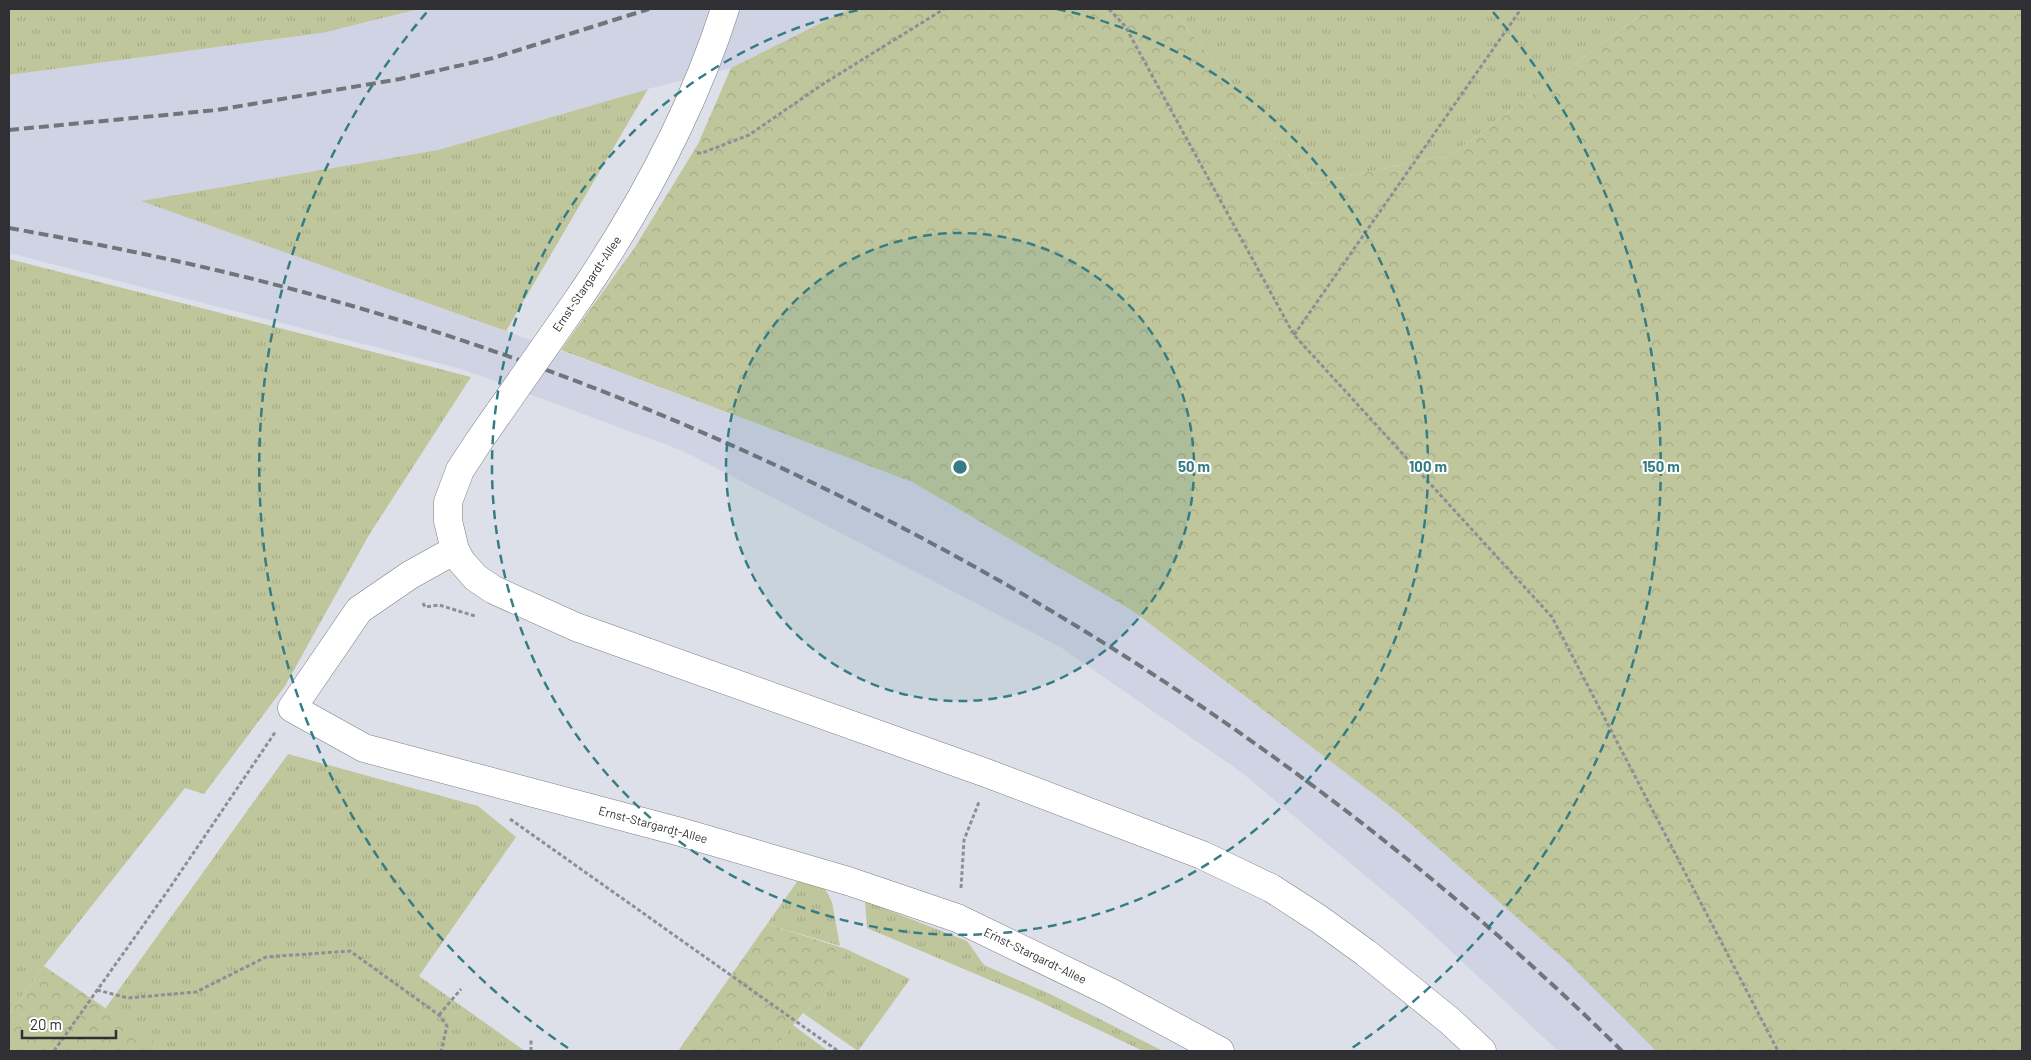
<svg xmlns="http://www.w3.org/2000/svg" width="2031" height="1060" font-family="Barlow,sans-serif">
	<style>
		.built { fill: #d0d3e4 }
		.grass { fill: url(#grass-tufts) }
		.forest { fill: url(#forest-crowns) }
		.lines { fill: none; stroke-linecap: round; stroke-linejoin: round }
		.minor-casing { stroke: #7c7e86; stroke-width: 29 }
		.path { stroke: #8e8f96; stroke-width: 3; stroke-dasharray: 4 2.5; stroke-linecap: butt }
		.minor { stroke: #fff; stroke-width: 28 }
		.rail { stroke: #73747a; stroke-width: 4; stroke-dasharray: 10 5; stroke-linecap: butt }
		.minor-bridge-casing { stroke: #7c7e86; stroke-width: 29; stroke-linecap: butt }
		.minor-bridge { stroke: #fff; stroke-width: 28 }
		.ring { fill: none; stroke: #357d84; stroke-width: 2.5; stroke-dasharray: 9 6 }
		.labels { text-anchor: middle; stroke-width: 4; stroke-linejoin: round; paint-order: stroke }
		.street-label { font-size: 12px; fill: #303034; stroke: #fff }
		.centre { fill: #357d84; stroke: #fff; stroke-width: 2.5 }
		.ring-label { font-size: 15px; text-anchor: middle; font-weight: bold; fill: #357d84; stroke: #fff; stroke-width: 4; stroke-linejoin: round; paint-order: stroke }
	</style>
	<defs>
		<pattern id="grass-tufts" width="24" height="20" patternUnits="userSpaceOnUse" patternTransform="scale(1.25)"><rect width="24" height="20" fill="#c0c69c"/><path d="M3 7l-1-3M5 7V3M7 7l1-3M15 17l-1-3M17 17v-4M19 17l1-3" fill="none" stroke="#a5aa87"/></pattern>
		<pattern id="forest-crowns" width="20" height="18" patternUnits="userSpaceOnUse" patternTransform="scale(1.25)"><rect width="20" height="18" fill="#c0c69c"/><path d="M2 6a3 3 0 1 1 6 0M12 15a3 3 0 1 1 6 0" fill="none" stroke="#a5aa87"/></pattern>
	</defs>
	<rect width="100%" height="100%" fill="#dee0e9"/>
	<!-- built -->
	<path class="built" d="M 419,9 L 849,9 L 731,68 L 648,89 L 438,150 L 142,201 L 581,358 L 912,482 L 1133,611 L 1397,812 L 1566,961 L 1656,1051 L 1558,1051 L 1410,913 L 1241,772 L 1060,647 L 683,451 L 461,369 L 9,253 L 9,75 L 322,33 Z"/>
	<!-- grass -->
	<g class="grass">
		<path d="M 9,9 L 419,9 L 322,33 L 9,75 Z"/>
		<path d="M 1172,9 L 1649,9 L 1452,154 L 1312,184 Z"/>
		<path d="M 648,89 L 506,331 L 141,201 L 438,150 Z"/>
		<path d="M 9,259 L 471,377 L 369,535 L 285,686 L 204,794 L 185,788 L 44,966 L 9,1015 Z"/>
		<path d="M 288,754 L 478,806 L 516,837 L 419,976 L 525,1051 L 168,1051 L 105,1009 Z"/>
		<path d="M 799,879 L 824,887 L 832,902 L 840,946 L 767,924 Z"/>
		<path d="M 865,901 L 967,941 L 984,965 L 1050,994 L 1163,1051 L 1143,1051 L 1032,998 L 867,928 Z"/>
		<path d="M 846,949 L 910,979 L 858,1051 L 803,1013 L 821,1003 Z"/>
		<path d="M 793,1025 L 828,1051 L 772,1051 Z"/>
	</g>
	<!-- forest -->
	<g class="forest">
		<path d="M 849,9 L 1172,9 L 1312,184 L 1452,154 L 1649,9 L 2022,9 L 2022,1051 L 1656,1051 L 1566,961 L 1397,812 L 1133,611 L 912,482 L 561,350 L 635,247 L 698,144 L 731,68 Z"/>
		<path d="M 767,924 L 846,949 L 821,1003 L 803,1013 L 772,1051 L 678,1051 Z"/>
		<path d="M 44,966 L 168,1051 L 9,1051 L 9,1015 Z"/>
	</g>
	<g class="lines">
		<defs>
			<g id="minor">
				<path d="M 581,295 C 642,205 692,112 725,9"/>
				<path d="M 479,441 L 460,470 L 448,502 L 448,521 L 455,550 L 461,561 L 476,578 L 494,590 L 576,627 L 989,774 L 1202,855 L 1271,888 L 1319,919 L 1366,953 L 1450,1021 L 1482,1051"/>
				<path d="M 455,550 L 410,575 L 359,610 L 292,708 L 364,748 L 677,831 L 848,881 L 957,918 L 1112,993 L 1220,1051"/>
			</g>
		</defs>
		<!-- minor casing -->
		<use href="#minor" class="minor-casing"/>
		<!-- path -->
		<g class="path">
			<path d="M 1109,9 L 1125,26 L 1294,335 L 1552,617 L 1778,1051"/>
			<path d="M 697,153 L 702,153 L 749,135 L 823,84 L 944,9"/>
			<path d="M 1294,335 L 1521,9"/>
			<path d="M 423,603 L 425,607 L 439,605 L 475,616"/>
			<path d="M 510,819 L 838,1051"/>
			<path d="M 961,888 L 964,840 L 979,802"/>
			<path d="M 97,990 L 128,998 L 196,992 L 266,957 L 350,951 L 439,1015 L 447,1026 L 441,1051"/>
			<path d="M 439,1015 L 461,989"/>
			<path d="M 54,1051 L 169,889 L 276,731"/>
			<path d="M 531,1051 L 531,1039"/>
		</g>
		<!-- minor -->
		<use href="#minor" class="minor"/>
		<!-- rail -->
		<g class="rail">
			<path d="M 9,130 L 217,110 L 400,79 L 493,58 L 649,9"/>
			<path d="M 9,228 C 121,248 232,271 342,303 C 821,441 1267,701 1622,1051"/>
		</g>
		<defs>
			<path id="minor-bridge" d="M 479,441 L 581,295"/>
		</defs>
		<!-- minor-bridge casing -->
		<use href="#minor-bridge" class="minor-bridge-casing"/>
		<!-- minor-bridge -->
		<use href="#minor-bridge" class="minor-bridge"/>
	</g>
	<!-- distance rings -->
	<circle cx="960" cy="467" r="234" fill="#357d84" fill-opacity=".12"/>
	<g class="ring">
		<circle cx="960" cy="467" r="234"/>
		<path d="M1057 9A468 468 0 1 1 863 9"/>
		<path d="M568 1048A701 701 0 0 1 427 12M1493 12A701 701 0 0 1 1352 1048"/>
	</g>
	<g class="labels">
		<!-- street labels -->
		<g class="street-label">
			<text transform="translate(587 284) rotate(-56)" y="4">Ernst-Stargardt-Allee</text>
			<text transform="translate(653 825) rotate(15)" y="4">Ernst-Stargardt-Allee</text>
			<text transform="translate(1035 956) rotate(26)" y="4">Ernst-Stargardt-Allee</text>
		</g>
	</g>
	<circle cx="960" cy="467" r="8" class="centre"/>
	<g class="ring-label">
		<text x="1194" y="472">50 m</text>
		<text x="1428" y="472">100 m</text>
		<text x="1661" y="472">150 m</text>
	</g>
	<!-- border -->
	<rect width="2031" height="1060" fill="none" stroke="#303034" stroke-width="20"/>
	<!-- scale -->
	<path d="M22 1030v8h94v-8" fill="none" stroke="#303034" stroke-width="2.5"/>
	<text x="30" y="1030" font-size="15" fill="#303034" stroke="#ffffff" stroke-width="4" paint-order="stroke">20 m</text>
</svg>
